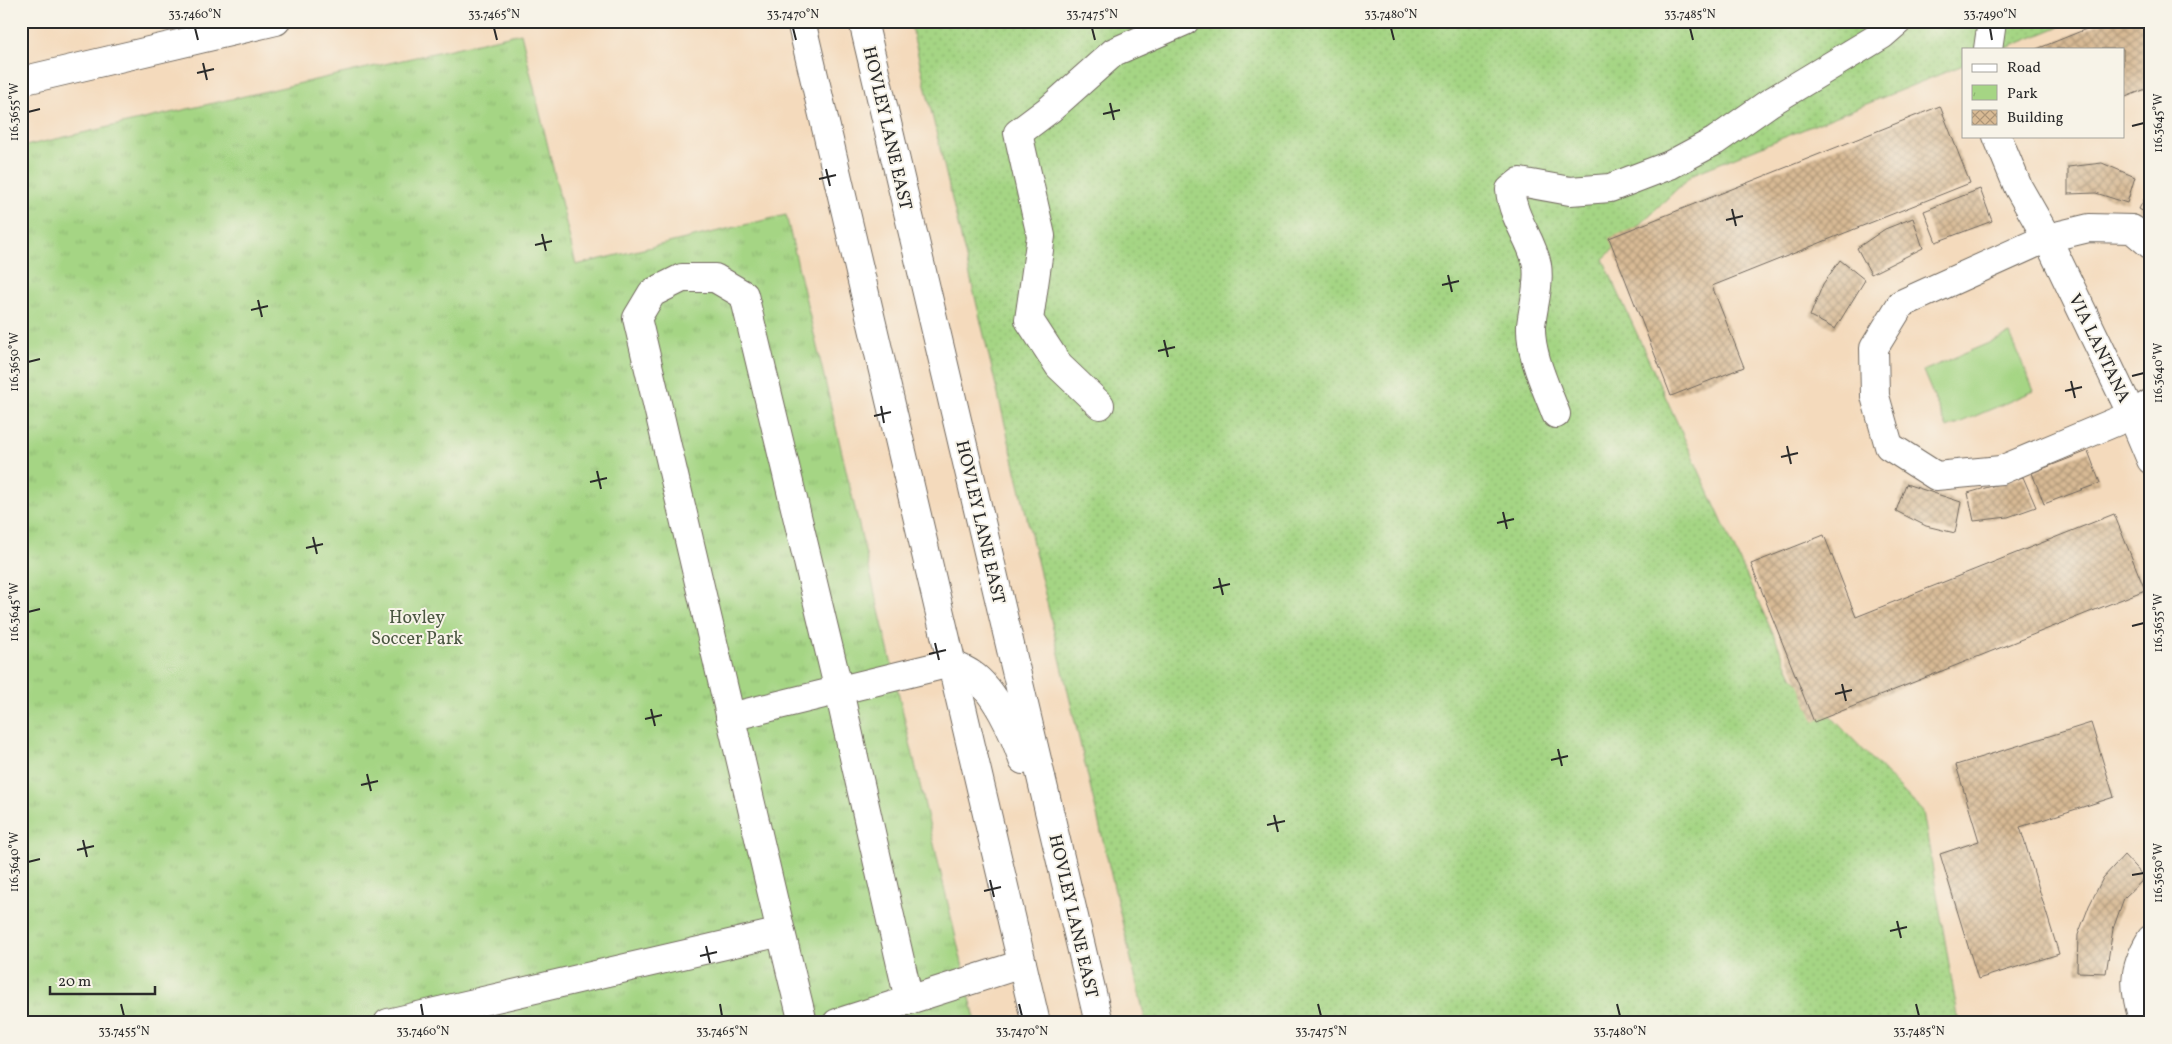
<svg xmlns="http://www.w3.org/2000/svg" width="2172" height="1044" font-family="Vollkorn,serif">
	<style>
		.grass { fill: url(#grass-dots); stroke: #688058 }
		.park { fill: url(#park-tufts); stroke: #688058 }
		.pitch { fill: #a5d584; stroke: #688058 }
		.building { fill: url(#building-cross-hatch) }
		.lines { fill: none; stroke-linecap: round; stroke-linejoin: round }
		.minor-casing { stroke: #71685e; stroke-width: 30 }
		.minor { stroke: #fff; stroke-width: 28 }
		.ticks { fill: none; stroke: #2b2b2b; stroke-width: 2 }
		.labels { text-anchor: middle; stroke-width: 4; stroke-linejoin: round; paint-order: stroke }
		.street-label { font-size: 18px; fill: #2b2b2b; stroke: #f7f3e8 }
		.park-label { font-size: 18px; fill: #4a5641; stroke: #f7f3e8 }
		.neatline { fill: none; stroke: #2b2b2b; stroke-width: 2 }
		.ticks-label { font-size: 12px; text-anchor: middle; fill: #2b2b2b }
	</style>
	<defs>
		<pattern id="grass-dots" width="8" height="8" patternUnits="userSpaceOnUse" patternTransform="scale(1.25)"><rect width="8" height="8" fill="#a5d584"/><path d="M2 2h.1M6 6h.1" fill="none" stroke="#8eb772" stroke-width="1.8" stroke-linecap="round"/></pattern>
		<pattern id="park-tufts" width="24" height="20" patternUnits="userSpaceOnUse" patternTransform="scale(1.25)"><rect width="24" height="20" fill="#a5d584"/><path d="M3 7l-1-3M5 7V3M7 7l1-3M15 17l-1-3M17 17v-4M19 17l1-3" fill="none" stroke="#8eb772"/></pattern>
		<pattern id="building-cross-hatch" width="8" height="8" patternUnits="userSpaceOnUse" patternTransform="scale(1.25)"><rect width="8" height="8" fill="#d8ba94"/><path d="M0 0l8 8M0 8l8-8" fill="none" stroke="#af9779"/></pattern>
	</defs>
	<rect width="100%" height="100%" fill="#f7f3e8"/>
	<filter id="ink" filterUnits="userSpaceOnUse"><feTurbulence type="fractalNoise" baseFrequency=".02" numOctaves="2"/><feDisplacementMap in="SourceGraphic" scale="10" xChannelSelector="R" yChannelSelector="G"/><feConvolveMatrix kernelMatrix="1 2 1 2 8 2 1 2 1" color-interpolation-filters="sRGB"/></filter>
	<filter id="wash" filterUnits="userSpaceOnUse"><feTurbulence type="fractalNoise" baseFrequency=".0096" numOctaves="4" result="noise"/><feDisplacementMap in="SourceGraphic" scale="20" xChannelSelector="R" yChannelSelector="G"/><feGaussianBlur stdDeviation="1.12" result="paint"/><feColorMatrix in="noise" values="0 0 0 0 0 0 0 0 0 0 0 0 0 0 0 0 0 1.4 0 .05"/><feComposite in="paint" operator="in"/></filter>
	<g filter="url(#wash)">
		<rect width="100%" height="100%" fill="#f4dabc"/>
		<!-- grass -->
		<path class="grass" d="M 910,21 L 2073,21 L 2004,49 L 1963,49 L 1963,65 L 1693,174 L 1603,259 L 1792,676 L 1923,812 L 1959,1023 L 1146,1023 Z"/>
		<!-- park -->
		<path class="park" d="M 521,33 L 576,265 L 786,215 L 976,1023 L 21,1023 L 21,147 Z"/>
		<!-- pitch -->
		<path class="pitch" d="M 2010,334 L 2034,391 L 1947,428 L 1923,371 Z"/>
		<g id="blocks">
			<!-- building -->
			<g class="building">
				<path d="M 2106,21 L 2151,21 L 2151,87 L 2123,98 L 2123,49 L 2037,49 Z"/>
				<path d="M 1940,106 L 1970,183 L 1712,286 L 1744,367 L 1671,396 L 1609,238 Z"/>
				<path d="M 2102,163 L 2135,177 L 2127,203 L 2096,193 L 2068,194 L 2068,167 Z"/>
				<path d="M 2151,186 L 2151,216 L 2139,209 Z"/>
				<path d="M 1980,189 L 1992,221 L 1936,242 L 1924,211 Z"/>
				<path d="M 1913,218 L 1923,248 L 1871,274 L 1857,248 L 1885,229 Z"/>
				<path d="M 1840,260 L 1865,280 L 1835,329 L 1810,316 L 1823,284 Z"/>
				<path d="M 2088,451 L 2100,483 L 2044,504 L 2032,473 Z"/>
				<path d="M 2023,477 L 2036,507 L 2008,517 L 1974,521 L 1968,493 Z"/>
				<path d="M 1906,484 L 1961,502 L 1955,533 L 1926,526 L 1896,511 Z"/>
				<path d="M 2114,514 L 2145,590 L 1814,722 L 1751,564 L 1824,535 L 1856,617 Z"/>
				<path d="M 2091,723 L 2114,797 L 2020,827 L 2059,954 L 1978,979 L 1940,854 L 1979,841 L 1956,765 Z"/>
				<path d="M 2124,855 L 2145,878 L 2124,898 L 2113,929 L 2106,973 L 2077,972 L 2078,935 L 2089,906 L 2103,878 Z"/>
			</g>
		</g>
	</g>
	<g filter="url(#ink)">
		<use href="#blocks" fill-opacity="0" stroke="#71685e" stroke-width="1"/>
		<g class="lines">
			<defs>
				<g id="minor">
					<path d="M 801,21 L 1036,1023"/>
					<path d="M 863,21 L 1099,1023"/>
					<path d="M 1988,49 L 1992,21"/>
					<path d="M 21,81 L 276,21"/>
					<path d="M 1997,136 L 2018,187 L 2047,238 L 2132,415 L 2151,460"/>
					<path d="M 2151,245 L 2132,229 L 2089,228 L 2047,238 L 1901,304 L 1874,348 L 1875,396 L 1889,446 L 1936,476 L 2001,470 L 2132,415 L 2151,403"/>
					<path d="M 1100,405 L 1059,366 L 1029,320 L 1041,236 L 1018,133 L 1050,109 L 1114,52 L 1185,21"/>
					<path d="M 1556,414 C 1546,387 1530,355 1531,326 C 1533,306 1540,285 1537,265 C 1532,239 1513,220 1510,190 L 1520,182 L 1570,191 L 1610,188 L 1670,165 L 1715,141 L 1769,103 L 1882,35 L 1898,21"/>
					<path d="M 730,717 L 951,663 C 957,667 965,670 971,674 C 995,690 1014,733 1023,760"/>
					<path d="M 781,932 L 803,1023"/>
					<path d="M 909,1000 L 1022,964"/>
					<path d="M 388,1023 L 781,932 L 637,318 L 652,293 L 682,278 L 715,278 L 744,295 L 839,691 L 909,1000 L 837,1023"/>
					<path d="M 2144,1023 C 2134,988 2131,972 2151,939"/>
				</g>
			</defs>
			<!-- minor casing -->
			<use href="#minor" class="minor-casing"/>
			<!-- minor -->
			<use href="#minor" class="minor"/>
		</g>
	</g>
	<!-- ticks -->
	<path class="ticks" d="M 195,28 L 198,40M 494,28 L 497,40M 793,28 L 796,40M 1092,28 L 1095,40M 1391,28 L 1394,40M 1690,28 L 1693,40M 1990,28 L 1992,40M 203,63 L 207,80M 197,73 L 214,69M 1110,103 L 1114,120M 28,112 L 40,109M 1103,114 L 1120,110M 2132,126 L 2144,123M 826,169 L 830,186M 819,179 L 836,175M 1732,209 L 1736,226M 1726,220 L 1743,216M 542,234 L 546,251M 535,245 L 552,241M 1448,275 L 1452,292M 1442,285 L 1459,281M 258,300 L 262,317M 251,310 L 268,306M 1164,340 L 1168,357M 1158,351 L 1175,347M 28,362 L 40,359M 2132,376 L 2144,373M 2071,381 L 2075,398M 2065,391 L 2082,387M 881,406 L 884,423M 874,416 L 891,412M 1787,446 L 1791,464M 1781,457 L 1798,453M 597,471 L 601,489M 590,482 L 607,478M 1503,512 L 1507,529M 1497,523 L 1514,519M 313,537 L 317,554M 306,548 L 323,544M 1219,578 L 1223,595M 1213,588 L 1230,584M 28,612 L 40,609M 2132,626 L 2144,623M 935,643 L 939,660M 929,654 L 946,650M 1842,684 L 1846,701M 1835,694 L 1852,690M 651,709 L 655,726M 645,719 L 662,715M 1558,749 L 1562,766M 1551,760 L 1568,756M 367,774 L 371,791M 361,785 L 378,781M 1274,815 L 1278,832M 1267,825 L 1285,821M 83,840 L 87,857M 77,850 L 94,846M 28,862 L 40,859M 2132,875 L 2144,873M 990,880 L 994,897M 984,891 L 1001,887M 1897,921 L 1901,938M 1890,931 L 1907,927M 706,946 L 710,963M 700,956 L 717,952M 121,1004 L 124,1016M 421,1004 L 423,1016M 720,1004 L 722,1016M 1019,1004 L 1022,1016M 1318,1004 L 1321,1016M 1617,1004 L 1620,1016M 1916,1004 L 1919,1016"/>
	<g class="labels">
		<!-- street labels -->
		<g class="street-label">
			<text transform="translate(888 128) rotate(77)" y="6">HOVLEY LANE EAST</text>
			<text transform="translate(2100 348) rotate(64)" y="6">VIA LANTANA</text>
			<text transform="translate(981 522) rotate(77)" y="6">HOVLEY LANE EAST</text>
			<text transform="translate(1074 916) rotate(77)" y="6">HOVLEY LANE EAST</text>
		</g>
		<!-- park labels -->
		<g class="park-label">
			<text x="417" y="623">Hovley<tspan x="417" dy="21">Soccer Park</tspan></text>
		</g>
	</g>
	<!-- margin -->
	<rect width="2172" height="1044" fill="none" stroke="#f7f3e8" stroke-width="55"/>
	<!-- legend -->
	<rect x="1962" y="48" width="162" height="90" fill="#f7f3e8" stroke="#a5a39c"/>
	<rect x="1972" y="64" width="25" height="8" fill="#ffffff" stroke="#a5a39c"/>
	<text x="2007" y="72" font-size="15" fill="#2b2b2b">Road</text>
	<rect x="1972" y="85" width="25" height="15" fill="url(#park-tufts)" stroke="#a5a39c"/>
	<text x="2007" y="98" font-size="15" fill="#2b2b2b">Park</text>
	<rect x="1972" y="110" width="25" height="15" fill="url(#building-cross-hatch)" stroke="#a5a39c"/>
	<text x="2007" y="122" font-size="15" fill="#2b2b2b">Building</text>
	<!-- scale -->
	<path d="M50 986v8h105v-8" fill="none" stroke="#2b2b2b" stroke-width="2.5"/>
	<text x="58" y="986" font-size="15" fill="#2b2b2b" stroke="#f7f3e8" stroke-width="4" paint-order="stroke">20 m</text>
	<rect x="28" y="28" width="2116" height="988" class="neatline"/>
	<g class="ticks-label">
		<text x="195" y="18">33.7460°N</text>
		<text x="494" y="18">33.7465°N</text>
		<text x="793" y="18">33.7470°N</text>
		<text x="1092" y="18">33.7475°N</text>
		<text x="1391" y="18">33.7480°N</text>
		<text x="1690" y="18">33.7485°N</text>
		<text x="1990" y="18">33.7490°N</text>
		<text transform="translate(14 112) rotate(-90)" y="4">116.3655°W</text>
		<text transform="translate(2158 123) rotate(-90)" y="4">116.3645°W</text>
		<text transform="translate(14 362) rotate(-90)" y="4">116.3650°W</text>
		<text transform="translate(2158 373) rotate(-90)" y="4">116.3640°W</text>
		<text transform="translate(14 612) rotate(-90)" y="4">116.3645°W</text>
		<text transform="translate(2158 623) rotate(-90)" y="4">116.3635°W</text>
		<text transform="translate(14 862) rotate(-90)" y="4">116.3640°W</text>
		<text transform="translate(2158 873) rotate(-90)" y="4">116.3630°W</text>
		<text x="124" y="1035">33.7455°N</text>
		<text x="423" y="1035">33.7460°N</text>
		<text x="722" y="1035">33.7465°N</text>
		<text x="1022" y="1035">33.7470°N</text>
		<text x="1321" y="1035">33.7475°N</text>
		<text x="1620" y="1035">33.7480°N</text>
		<text x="1919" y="1035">33.7485°N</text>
	</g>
</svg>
